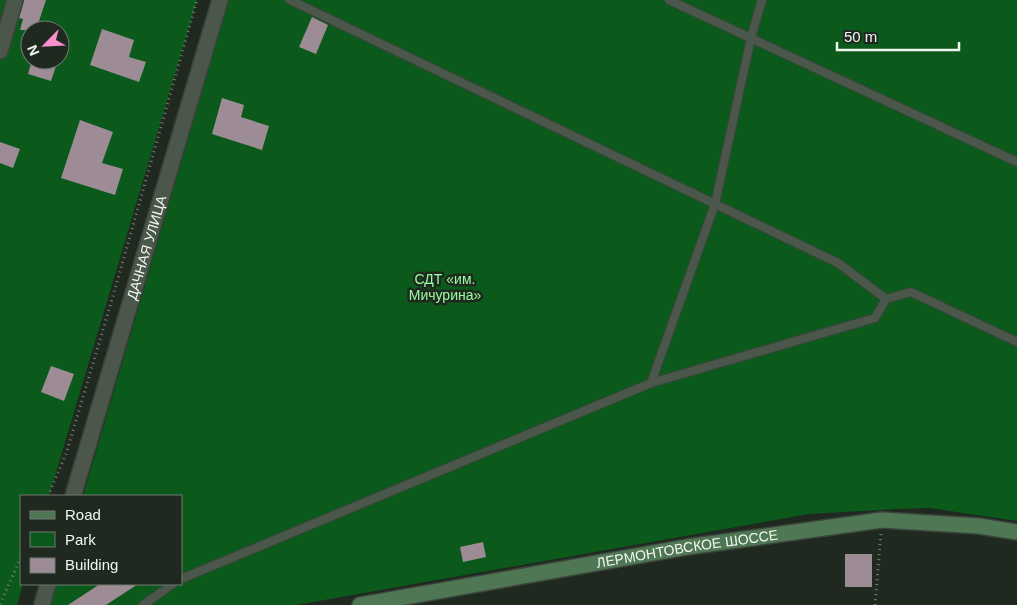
<svg xmlns="http://www.w3.org/2000/svg" width="1017" height="605" font-family="Helvetica,sans-serif">
	<style>
		.green { fill: #0c591c; fill-rule: evenodd }
		.building { fill: #9d8c95 }
		.lines { fill: none; stroke-linecap: round; stroke-linejoin: round }
		.lane-casing { stroke: #3b443c; stroke-width: 10 }
		.street-casing { stroke: #3b443c; stroke-width: 18 }
		.secondary-casing { stroke: #3b443c; stroke-width: 18 }
		.path { stroke: #778077; stroke-width: 3; stroke-dasharray: 1 4; stroke-linecap: butt }
		.lane { stroke: #4b574b; stroke-width: 8 }
		.street { stroke: #4b574b; stroke-width: 15 }
		.secondary { stroke: #507753; stroke-width: 15 }
		.labels { text-anchor: middle; stroke-width: 5; stroke-linejoin: round; paint-order: stroke }
		.street-label { font-size: 14px; fill: #f0f7f0; stroke: #1f291f }
		.park-label { font-size: 14px; fill: #98fca0; stroke: #1f291f }
	</style>
	<rect width="100%" height="100%" fill="#1f291f"/>
	<!-- green -->
	<g class="green">
		<path d="M 0,0 L 197,0 L 49,496 L 21,496 L 21,584 L 23,584 L 17,605 L 0,605 ZM 30,30 L 60,30 L 60,60 L 30,60 Z"/>
		<path d="M 229,0 L 1017,0 L 1017,521 L 930,508 L 898,509 L 809,514 L 296,605 L 51,605 L 57,584 L 181,584 L 181,496 L 83,496 Z"/>
	</g>
	<!-- building -->
	<g class="building">
		<path d="M 24,0 L 46,0 L 36,30 L 20,30 L 23,19 L 19,18 Z"/>
		<path d="M 312,17 L 328,25 L 316,54 L 299,47 Z"/>
		<path d="M 102,29 L 134,40 L 129,57 L 146,62 L 139,82 L 90,65 Z"/>
		<path d="M 32,60 L 58,60 L 51,81 L 28,74 Z"/>
		<path d="M 222,98 L 244,105 L 241,117 L 269,126 L 262,150 L 212,134 Z"/>
		<path d="M 80,120 L 113,132 L 102,163 L 123,169 L 115,195 L 61,178 Z"/>
		<path d="M 0,142 L 20,149 L 13,168 L 0,163 Z"/>
		<path d="M 51,366 L 74,374 L 64,401 L 41,392 Z"/>
		<path d="M 483,542 L 486,557 L 463,562 L 460,547 Z"/>
		<rect x="845" y="554" width="27" height="33"/>
		<path d="M 100,584 L 138,584 L 106,605 L 68,605 Z"/>
	</g>
	<g class="lines">
		<defs>
			<g id="lane">
				<path d="M 290,0 L 838,263 L 886,299 L 911,292 L 1017,342"/>
				<path d="M 669,0 L 1017,162"/>
				<path d="M 651,383 L 715,204 L 751,38 L 762,0"/>
				<path d="M 181,579 L 651,383 L 875,318 L 886,299"/>
				<path d="M 143,605 L 173,584"/>
			</g>
			<g id="street">
				<path d="M 0,51 L 15,0"/>
				<path id="s1" d="M 73,496 L 220,0"/>
				<path d="M 42,605 L 48,584"/>
			</g>
			<g id="secondary">
				<path id="s2" d="M 360,605 L 687,547 L 882,520 L 979,526 L 1017,532"/>
			</g>
		</defs>
		<!-- lane casing -->
		<use href="#lane" class="lane-casing"/>
		<!-- street casing -->
		<use href="#street" class="street-casing"/>
		<!-- secondary casing -->
		<use href="#secondary" class="secondary-casing"/>
		<!-- path -->
		<g class="path">
			<path d="M 48,496 L 66,454 L 111,303 L 197,0"/>
			<path d="M 0,604 L 21,557"/>
			<path d="M 875,605 L 881,533"/>
		</g>
		<!-- lane -->
		<use href="#lane" class="lane"/>
		<!-- street -->
		<use href="#street" class="street"/>
		<!-- secondary -->
		<use href="#secondary" class="secondary"/>
	</g>
	<g class="labels">
		<!-- street labels -->
		<g class="street-label">
			<text dy="5" stroke="none"><textPath href="#s1" startOffset="259">ДАЧНАЯ УЛИЦА</textPath></text>
			<text dy="5" stroke="none"><textPath href="#s2" startOffset="332">ЛЕРМОНТОВСКОЕ ШОССЕ</textPath></text>
		</g>
		<!-- park labels -->
		<g class="park-label">
			<text x="445" y="284">СДТ «им.<tspan x="445" dy="16">Мичурина»</tspan></text>
		</g>
	</g>
	<!-- legend -->
	<rect x="20" y="495" width="162" height="90" fill="#1f291f" stroke="#737b73"/>
	<rect x="30" y="511" width="25" height="8" fill="#507753" stroke="#737b73"/>
	<text x="65" y="520" font-size="15" fill="#f0f7f0">Road</text>
	<rect x="30" y="532" width="25" height="15" fill="#0c591c" stroke="#737b73"/>
	<text x="65" y="545" font-size="15" fill="#f0f7f0">Park</text>
	<rect x="30" y="558" width="25" height="15" fill="#9d8c95" stroke="#737b73"/>
	<text x="65" y="570" font-size="15" fill="#f0f7f0">Building</text>
	<!-- north arrow -->
	<g transform="translate(45 45) rotate(246)"><circle r="24" fill="#1f291f" stroke="#737b73"/>
	<path d="M0-4L9 19L0 12L-9 19Z" fill="#f790ce"/>
	<text y="-8" font-size="14" font-weight="bold" text-anchor="middle" fill="#f0f7f0">N</text>
	</g>
	<!-- scale -->
	<path d="M837 42v8h122v-8" fill="none" stroke="#f0f7f0" stroke-width="2.5"/>
	<text x="844" y="42" font-size="15" fill="#f0f7f0" stroke="#1f291f" stroke-width="4" paint-order="stroke">50 m</text>
</svg>
